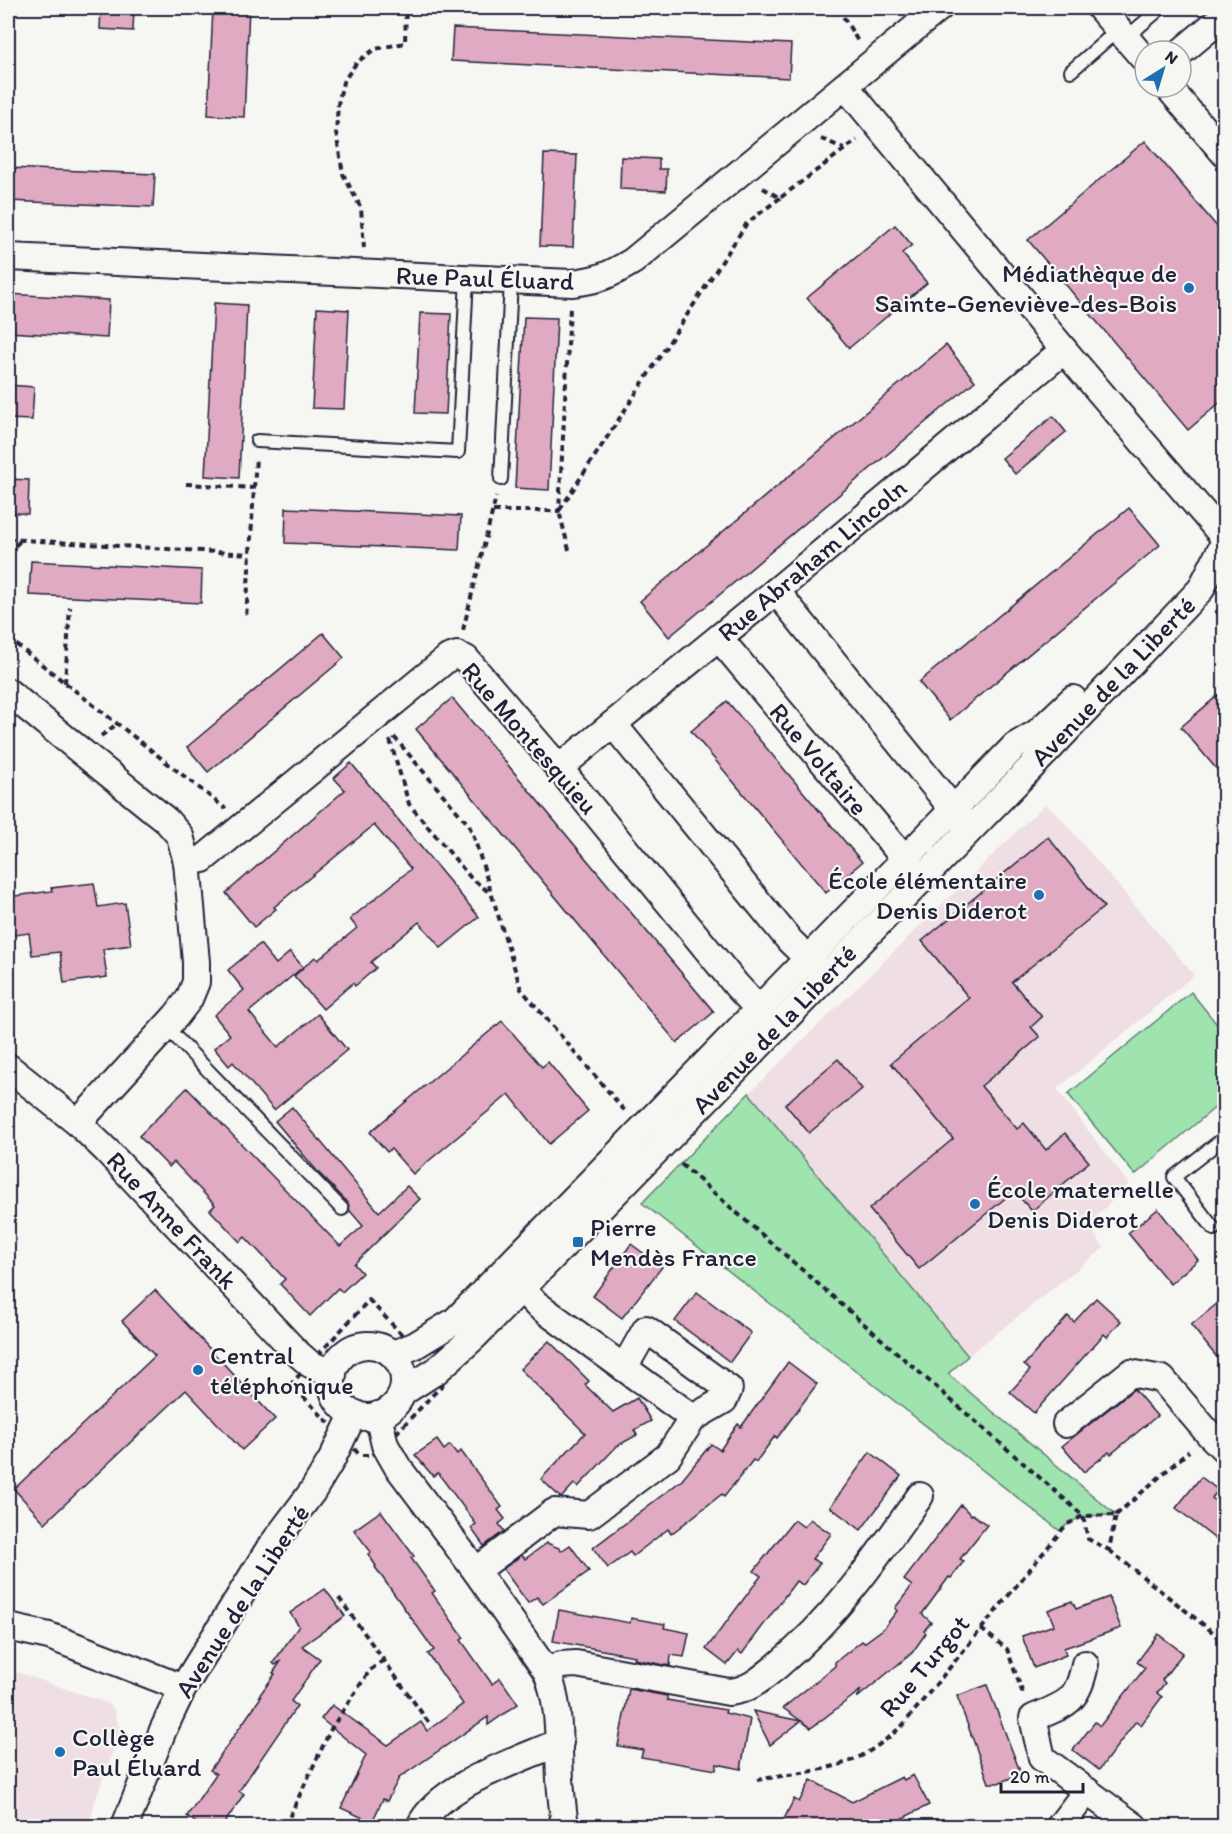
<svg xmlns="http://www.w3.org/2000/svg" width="1232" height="1834" font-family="Itim,sans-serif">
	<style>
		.built { fill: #efdfe4 }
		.green { fill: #9fe3ae; stroke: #608274; stroke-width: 1.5 }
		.building { fill: #e0aac3; stroke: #22223b; stroke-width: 1.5 }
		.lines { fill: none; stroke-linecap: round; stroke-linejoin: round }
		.service-casing { stroke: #22223b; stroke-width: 16 }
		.minor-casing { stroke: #22223b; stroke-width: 30 }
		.path { stroke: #22223b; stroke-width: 4; stroke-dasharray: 6 4.5; stroke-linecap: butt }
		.service { stroke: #f6f6f2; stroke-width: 12 }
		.minor { stroke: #f6f6f2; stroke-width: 26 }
		.poi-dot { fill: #1f6fb2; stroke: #f6f6f2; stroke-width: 2 }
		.labels { text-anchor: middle; stroke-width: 4.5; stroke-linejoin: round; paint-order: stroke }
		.poi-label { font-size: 26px; fill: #22223b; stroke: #f6f6f2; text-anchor: start }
		.street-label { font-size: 26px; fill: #22223b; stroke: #f6f6f2 }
	</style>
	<rect width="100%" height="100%" fill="#f6f6f2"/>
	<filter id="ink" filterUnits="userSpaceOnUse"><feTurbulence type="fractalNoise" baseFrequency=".0167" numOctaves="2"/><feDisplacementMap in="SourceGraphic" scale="12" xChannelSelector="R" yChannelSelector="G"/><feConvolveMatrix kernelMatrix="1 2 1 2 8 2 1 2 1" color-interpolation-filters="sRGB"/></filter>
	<g filter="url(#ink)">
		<!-- built -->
		<g class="built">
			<path d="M 1045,804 L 1057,814 L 1194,975 L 1057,1089 L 1129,1184 L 1088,1225 L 1104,1248 L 968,1356 L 749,1093 Z"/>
			<path d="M 8,1669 L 107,1703 L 114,1710 L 119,1727 L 118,1737 L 95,1801 L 89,1826 L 8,1826 Z"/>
		</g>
		<!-- green -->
		<g class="green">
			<path d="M 1191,992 L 1224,1033 L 1224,1100 L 1135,1175 L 1068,1094 Z"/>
			<path d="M 749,1093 L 968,1356 L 948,1374 L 1116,1515 C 1095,1515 1075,1514 1060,1531 L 642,1203 Z"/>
		</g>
		<!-- building -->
		<g class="building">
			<path d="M 101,8 L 134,8 L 133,31 L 100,29 Z"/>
			<path d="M 213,8 L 249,8 L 244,117 L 208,115 Z"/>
			<path d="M 453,28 L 791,44 L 789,78 L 451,61 Z"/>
			<path d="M 1145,141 L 1224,235 L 1224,399 L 1188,430 L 1028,240 Z"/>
			<path d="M 544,154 L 577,155 L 573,247 L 540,246 Z"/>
			<path d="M 621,157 L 659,159 L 659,169 L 667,169 L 666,191 L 620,189 Z"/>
			<path d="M 8,168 L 155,174 L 153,207 L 8,201 Z"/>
			<path d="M 895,225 L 912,245 L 902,253 L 927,283 L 849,348 L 807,298 Z"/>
			<path d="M 8,294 L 109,300 L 107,338 L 8,332 Z"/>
			<path d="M 214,303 L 247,305 L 239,478 L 205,476 Z"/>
			<path d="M 317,308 L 349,310 L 344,409 L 312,408 Z"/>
			<path d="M 420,313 L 451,314 L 446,414 L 415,413 Z"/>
			<path d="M 524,317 L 557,318 L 549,490 L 515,488 Z"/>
			<path d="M 946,345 L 975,381 L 669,637 L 640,601 Z"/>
			<path d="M 8,385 L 34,387 L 32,420 L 8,419 Z"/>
			<path d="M 1053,416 L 1066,432 L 1015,474 L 1002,458 Z"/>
			<path d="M 8,479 L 29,480 L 28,514 L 8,512 Z"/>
			<path d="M 286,508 L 461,516 L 459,550 L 285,543 Z"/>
			<path d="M 1129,508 L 1160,545 L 950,720 L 919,682 Z"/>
			<path d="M 31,561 L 202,570 L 201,603 L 29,595 Z"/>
			<path d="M 323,633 L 344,658 L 208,772 L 187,747 Z"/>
			<path d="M 1224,690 L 1224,778 L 1181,727 Z"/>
			<path d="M 452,698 L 714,1012 L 677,1043 L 416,729 Z"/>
			<path d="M 727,701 L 862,862 L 826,893 L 691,731 Z"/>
			<path d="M 351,763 L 479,917 L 441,948 L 419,922 L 371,962 L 376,968 L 355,986 L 353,983 L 323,1009 L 294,976 L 315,957 L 318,960 L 357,928 L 350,919 L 411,869 L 374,825 L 274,907 L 276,909 L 254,927 L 226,893 L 345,790 L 334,778 Z"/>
			<path d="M 1048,837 L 1104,907 L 1012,982 L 1042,1017 L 1031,1027 L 1040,1037 L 981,1086 L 1017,1129 L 1024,1123 L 1046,1150 L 1065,1133 L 1089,1162 L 1032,1211 L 1014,1191 L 919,1269 L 869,1209 L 953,1139 L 891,1063 L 969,998 L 922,941 Z"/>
			<path d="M 94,883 L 98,907 L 125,903 L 131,945 L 103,949 L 107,977 L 64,983 L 60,952 L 32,955 L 29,933 L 8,936 L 8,897 L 52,891 L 51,888 Z"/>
			<path d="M 260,944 L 276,964 L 290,952 L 303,967 L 249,1012 L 278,1047 L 318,1014 L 347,1050 L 274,1110 L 233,1062 L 229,1066 L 214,1048 L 230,1035 L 214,1015 L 244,990 L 228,970 Z"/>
			<path d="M 502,1021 L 542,1067 L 548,1062 L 588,1111 L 549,1144 L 509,1094 L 413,1174 L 391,1149 L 387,1152 L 370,1132 Z"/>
			<path d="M 838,1059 L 862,1089 L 809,1133 L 785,1104 Z"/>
			<path d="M 187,1088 L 340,1246 L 363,1226 L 350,1211 L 348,1203 L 317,1171 L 275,1121 L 292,1107 L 379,1212 L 407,1186 L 420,1199 L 354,1264 L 362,1273 L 342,1292 L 338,1288 L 310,1316 L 280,1284 L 285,1279 L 245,1237 L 240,1242 L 210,1210 L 215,1205 L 174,1162 L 169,1167 L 139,1136 Z"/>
			<path d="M 1158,1209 L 1198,1260 L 1170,1284 L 1128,1233 Z"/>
			<path d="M 631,1244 L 662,1267 L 622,1318 L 593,1296 Z"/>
			<path d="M 155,1290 L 275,1419 L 242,1450 L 186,1390 L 45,1523 L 14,1489 L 155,1356 L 122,1321 Z"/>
			<path d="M 697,1292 L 751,1333 L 730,1362 L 675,1321 Z"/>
			<path d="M 1096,1298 L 1121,1321 L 1107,1337 L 1104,1334 L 1034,1413 L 1010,1392 L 1030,1370 L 1024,1365 L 1068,1316 L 1074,1322 Z"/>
			<path d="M 1224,1298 L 1224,1366 L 1191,1325 Z"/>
			<path d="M 549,1341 L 589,1381 L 585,1385 L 613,1412 L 637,1398 L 651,1421 L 634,1430 L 637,1435 L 617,1446 L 578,1487 L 574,1484 L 561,1498 L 541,1479 L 585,1433 L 520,1369 Z"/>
			<path d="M 788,1362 L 817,1384 L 777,1438 L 775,1436 L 756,1462 L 753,1460 L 724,1497 L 722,1494 L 671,1534 L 668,1529 L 633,1556 L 630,1552 L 608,1568 L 593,1548 L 682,1480 L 711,1444 L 720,1450 L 738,1424 L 741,1427 Z"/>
			<path d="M 1134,1389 L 1157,1416 L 1111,1454 L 1109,1452 L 1084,1472 L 1062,1446 Z"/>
			<path d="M 437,1440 L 444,1450 L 450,1445 L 457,1454 L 461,1451 L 502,1507 L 498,1510 L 505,1519 L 499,1524 L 504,1531 L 484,1546 L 471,1528 L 476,1524 L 438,1473 L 433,1476 L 415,1455 Z"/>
			<path d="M 870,1452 L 901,1476 L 861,1530 L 830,1507 Z"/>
			<path d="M 1201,1477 L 1218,1490 L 1212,1498 L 1224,1509 L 1224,1546 L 1176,1508 Z"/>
			<path d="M 961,1505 L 971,1515 L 972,1514 L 987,1525 L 960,1559 L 964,1561 L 951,1578 L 949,1577 L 922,1614 L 931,1622 L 924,1631 L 926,1633 L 912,1653 L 857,1698 L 861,1690 L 811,1728 L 783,1708 L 835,1666 L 835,1662 L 862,1641 L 864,1643 L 883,1629 L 897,1611 L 895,1608 L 912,1586 L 904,1580 Z"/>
			<path d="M 381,1511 L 414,1556 L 411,1558 L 435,1591 L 432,1593 L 464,1638 L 461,1640 L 492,1684 L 500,1678 L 518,1704 L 488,1725 L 488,1717 L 399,1778 L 387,1801 L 383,1799 L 372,1822 L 341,1808 L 366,1755 L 321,1719 L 332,1705 L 388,1745 L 421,1722 L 427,1731 L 463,1704 L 428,1654 L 434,1650 L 375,1567 L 376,1566 L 368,1554 L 371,1552 L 354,1530 Z"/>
			<path d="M 810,1519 L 831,1534 L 812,1559 L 820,1563 L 803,1585 L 796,1581 L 742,1654 L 738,1651 L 727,1665 L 706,1649 L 761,1576 L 754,1571 L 794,1520 L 804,1527 Z"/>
			<path d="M 547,1543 L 559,1548 L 561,1551 L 570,1545 L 589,1571 L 543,1604 L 537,1597 L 528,1603 L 503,1569 L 522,1555 L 525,1559 Z"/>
			<path d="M 325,1589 L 345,1616 L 302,1646 L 320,1659 L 291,1701 L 297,1706 L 239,1791 L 244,1794 L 222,1827 L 202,1827 L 187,1816 L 216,1774 L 210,1770 L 261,1697 L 259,1696 L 275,1674 L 273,1673 L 281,1661 L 275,1665 L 273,1663 L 299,1626 L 290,1613 Z"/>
			<path d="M 1109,1597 L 1121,1628 L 1064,1648 L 1066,1655 L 1034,1668 L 1022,1636 L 1054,1625 L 1048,1610 L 1072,1601 L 1076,1609 Z"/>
			<path d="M 559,1610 L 630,1623 L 631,1618 L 665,1624 L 664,1628 L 689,1633 L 684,1657 L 671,1655 L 670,1666 L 634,1659 L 635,1656 L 624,1654 L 553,1641 Z"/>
			<path d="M 1158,1634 L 1183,1653 L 1162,1680 L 1165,1683 L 1157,1693 L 1162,1697 L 1141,1725 L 1136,1721 L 1099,1770 L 1073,1750 L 1095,1722 L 1100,1726 L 1145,1668 L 1137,1662 Z"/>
			<path d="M 987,1685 L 1021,1774 L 998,1783 L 989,1783 L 957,1696 Z"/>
			<path d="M 629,1689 L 667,1696 L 667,1700 L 726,1710 L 725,1713 L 750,1719 L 741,1769 L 717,1764 L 716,1770 L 641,1757 L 643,1750 L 618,1746 Z"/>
			<path d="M 753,1711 L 801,1721 L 770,1745 Z"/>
			<path d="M 913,1775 L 929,1805 L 885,1827 L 780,1827 L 794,1799 L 799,1802 L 811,1780 L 852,1802 L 902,1777 L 904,1780 Z"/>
		</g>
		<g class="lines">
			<defs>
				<g id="service">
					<path d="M 1127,37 L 1161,8"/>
					<path d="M 1071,71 L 1119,29"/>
					<path d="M 257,441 L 458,452 L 467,278"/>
					<path d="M 501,479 L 511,281"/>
					<path d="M 166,1027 L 342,1209"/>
					<path d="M 1214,1229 L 1174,1177 L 1224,1138"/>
				</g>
				<g id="minor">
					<path d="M 1100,8 L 1145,60"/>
					<path d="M 1181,52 L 1224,16"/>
					<path d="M 845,86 L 1064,350 L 1224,537"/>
					<path d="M 1168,87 L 1224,153"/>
					<path d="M 8,257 L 572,283 C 599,280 610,275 633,261 L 939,8"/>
					<path d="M 776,591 L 965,824"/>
					<path d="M 719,638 L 916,872"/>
					<path d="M 8,692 L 167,821 L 180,836 L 187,862 L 196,962 L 196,982 L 189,999 L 176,1016 L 78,1123"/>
					<path d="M 613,724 L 790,941 L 821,971"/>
					<path d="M 559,768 L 776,591 L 1064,350"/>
					<path d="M 187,862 L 203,859 L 448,658 L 457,655 L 466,659 L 559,768 L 737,986 L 770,1021"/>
					<path d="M 8,1067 L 78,1123 L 107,1151 L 295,1351 L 310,1364 L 333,1374"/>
					<circle cx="368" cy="1381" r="36"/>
					<path d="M 393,1354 L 414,1346 L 455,1321 L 1015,746 L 1037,733 L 1073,699"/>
					<path d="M 624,1368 L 646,1329 L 729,1389 L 724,1400 L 693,1418"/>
					<path d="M 403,1392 L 436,1371 L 475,1336 L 1050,748 L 1201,589 L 1224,543"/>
					<path d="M 378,1415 L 385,1445 L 397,1466 L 476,1571 L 547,1672 C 561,1707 558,1743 560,1779 C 561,1795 563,1811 565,1826"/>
					<path d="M 1066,1424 L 1130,1373 L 1162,1379 L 1209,1434 L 1224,1449"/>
					<path d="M 476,1571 L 554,1512 L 589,1515 L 668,1456 L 693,1418 L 536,1304 L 511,1277"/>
					<path d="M 8,1627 L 49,1636 L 183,1688"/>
					<path d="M 1085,1664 C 1078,1702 1067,1704 1033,1718 L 1042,1758 L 1134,1826"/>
					<path d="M 547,1672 L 561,1665 L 576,1664 L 729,1692 C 750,1690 762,1678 777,1666 C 835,1618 877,1557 920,1496"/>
					<path d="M 125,1826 L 163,1730 L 183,1688 L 269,1549 L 312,1492 L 332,1459 L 354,1413"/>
					<path d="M 420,1826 C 439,1785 519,1760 560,1742"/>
					<path d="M 1060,1826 L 1087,1791"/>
				</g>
			</defs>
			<!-- service casing -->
			<use href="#service" class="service-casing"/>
			<!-- minor casing -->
			<use href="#minor" class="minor-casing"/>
			<!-- path -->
			<g class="path">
				<path d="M 838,8 L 859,43"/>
				<path d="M 821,139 L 844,148"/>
				<path d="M 763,188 L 780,198 L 857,140"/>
				<path d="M 364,248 L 361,208 L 343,174 L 336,133 L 338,104 L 343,82 L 357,62 L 375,49 L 405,43 L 406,8"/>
				<path d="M 186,484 L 254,488 L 246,619"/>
				<path d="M 254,488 L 256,458"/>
				<path d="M 493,511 L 559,511 L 570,308"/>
				<path d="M 8,539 L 249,554"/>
				<path d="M 569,550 L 559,511 L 747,223 L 780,198"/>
				<path d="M 8,553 L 21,540"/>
				<path d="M 1216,610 L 1224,621"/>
				<path d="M 463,630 L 496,497"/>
				<path d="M 8,638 L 226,809"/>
				<path d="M 65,683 L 70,607"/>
				<path d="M 101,736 L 117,724"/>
				<path d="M 394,737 L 468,824 L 473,834 L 521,989 L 625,1111"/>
				<path d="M 390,740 L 409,804 L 470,877 L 490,893"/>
				<path d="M 681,1164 L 1070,1504 L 1083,1516 L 1088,1539 L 1109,1550 L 1116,1515 L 1083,1516 L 1066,1525 L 902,1726 C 888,1738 874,1750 857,1758 C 826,1772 790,1774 757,1780"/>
				<path d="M 369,1300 L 446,1381 L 385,1445 L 372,1455 L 360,1455 L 291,1384 Z"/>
				<path d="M 1116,1515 L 1189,1451"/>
				<path d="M 1109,1550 L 1224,1641"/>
				<path d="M 339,1598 L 429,1723"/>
				<path d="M 981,1629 L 1007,1649 L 1023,1694"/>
				<path d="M 285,1826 L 331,1729 L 370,1670 L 384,1660"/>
			</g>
			<!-- service -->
			<use href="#service" class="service"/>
			<!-- minor -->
			<use href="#minor" class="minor"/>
		</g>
	</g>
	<!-- markers -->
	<g class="poi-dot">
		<circle cx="1189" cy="288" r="6"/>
		<circle cx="1039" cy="895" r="6"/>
		<circle cx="975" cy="1204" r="6"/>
		<rect x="572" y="1236" width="12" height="12" rx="3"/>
		<circle cx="198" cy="1370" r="6"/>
		<circle cx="60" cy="1752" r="6"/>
	</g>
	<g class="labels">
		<!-- poi labels -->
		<g class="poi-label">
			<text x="1177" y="282" text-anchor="end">Médiathèque de<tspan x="1177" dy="30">Sainte-Geneviève-des-Bois</tspan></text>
			<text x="1027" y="889" text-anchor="end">École élémentaire<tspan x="1027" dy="30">Denis Diderot</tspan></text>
			<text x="987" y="1198">École maternelle<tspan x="987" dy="30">Denis Diderot</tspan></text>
			<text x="590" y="1236">Pierre<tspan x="590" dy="30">Mendès France</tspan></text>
			<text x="210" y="1364">Central<tspan x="210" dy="30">téléphonique</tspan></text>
			<text x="72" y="1746">Collège<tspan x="72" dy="30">Paul Éluard</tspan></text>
		</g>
		<!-- street labels -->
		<g class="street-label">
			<text transform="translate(485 278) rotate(2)" y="9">Rue Paul Éluard</text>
			<text transform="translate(812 560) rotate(-40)" y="9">Rue Abraham Lincoln</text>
			<text transform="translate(1113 681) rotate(-46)" y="9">Avenue de la Liberté</text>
			<text transform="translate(530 738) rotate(49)" y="9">Rue Montesquieu</text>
			<text transform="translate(819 759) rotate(50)" y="9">Rue Voltaire</text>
			<text transform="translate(774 1029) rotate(-46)" y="9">Avenue de la Liberté</text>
			<text transform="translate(172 1220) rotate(47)" y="9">Rue Anne Frank</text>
			<text transform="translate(242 1601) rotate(-57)" y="9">Avenue de la Liberté</text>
			<text transform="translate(924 1666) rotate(-50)" y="9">Rue Turgot</text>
		</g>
	</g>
	<!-- margin -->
	<rect width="1232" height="1834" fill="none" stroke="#f6f6f2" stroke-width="30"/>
	<rect x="15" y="15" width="1202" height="1804" fill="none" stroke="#22223b" stroke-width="2" filter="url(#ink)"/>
	<!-- north arrow -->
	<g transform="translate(1163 69) rotate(37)"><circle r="28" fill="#f6f6f2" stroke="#a1a1a9" stroke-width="1.5"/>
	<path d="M0-4.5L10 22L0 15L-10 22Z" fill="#1f6fb2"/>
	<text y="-9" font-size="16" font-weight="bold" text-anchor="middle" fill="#22223b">N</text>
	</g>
	<!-- scale -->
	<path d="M1001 1783v9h82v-9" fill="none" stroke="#22223b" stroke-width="3"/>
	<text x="1010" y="1783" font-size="18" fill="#22223b" stroke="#f6f6f2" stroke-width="4.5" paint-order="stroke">20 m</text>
</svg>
